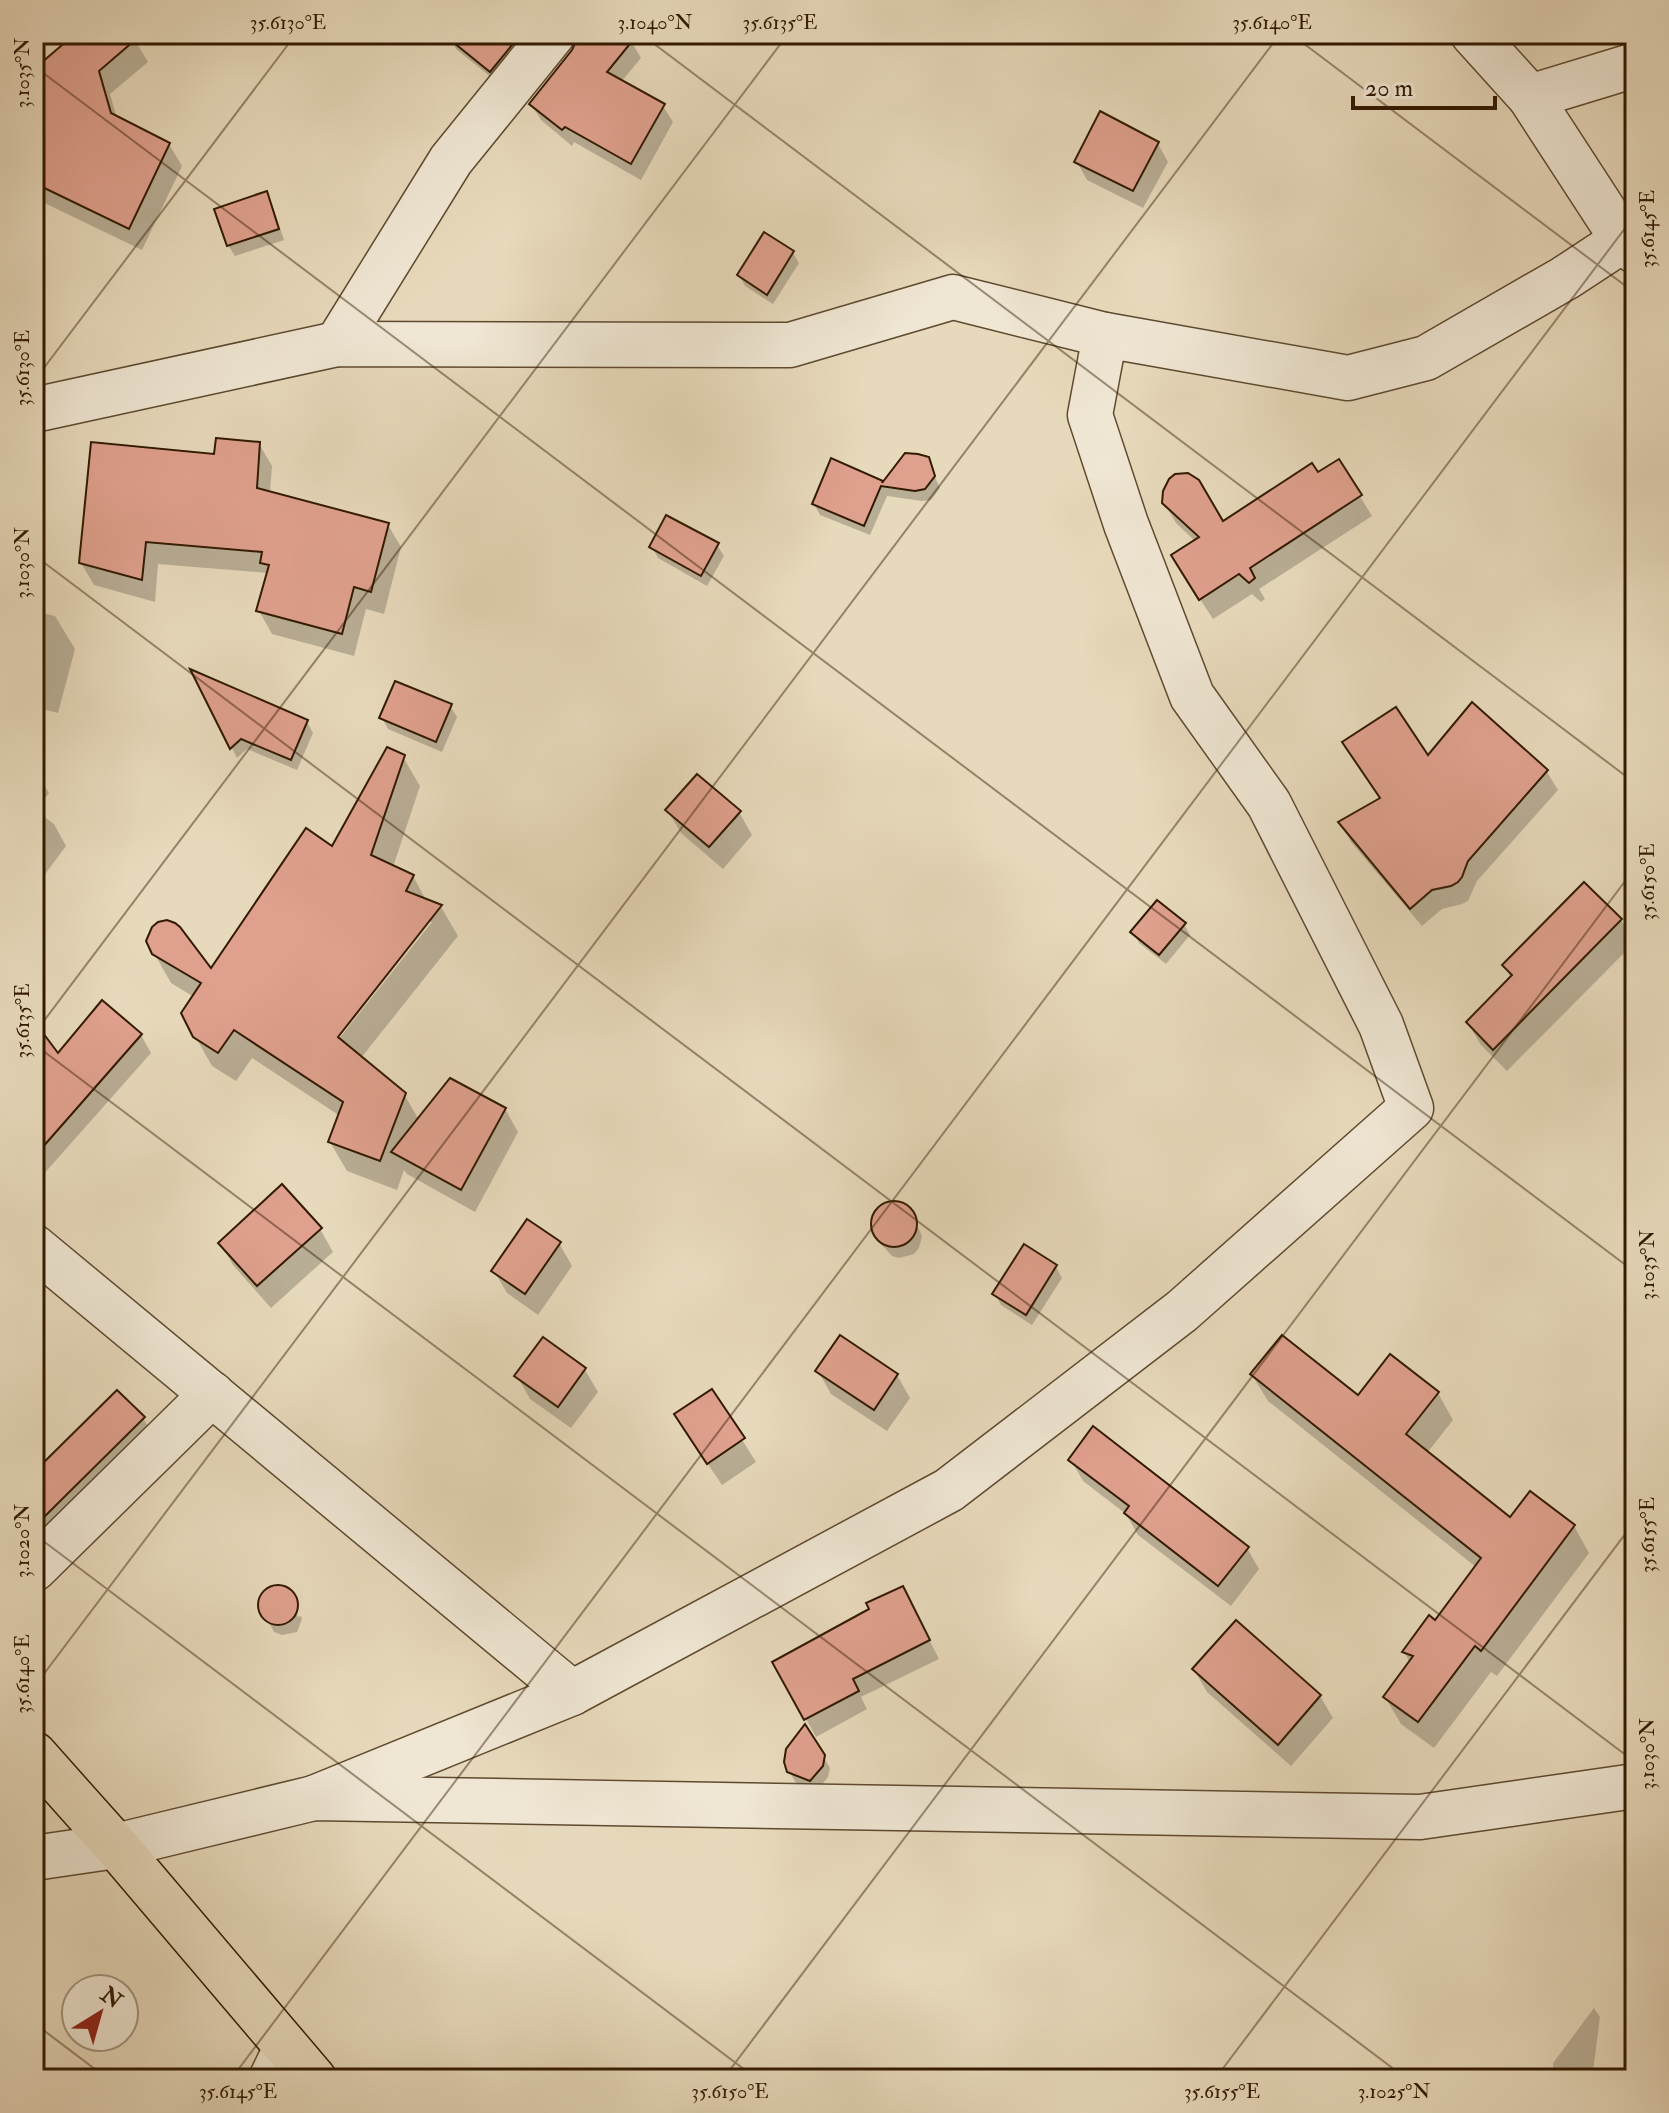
<svg xmlns="http://www.w3.org/2000/svg" width="1669" height="2113" font-family="'IM FELL Double Pica',serif">
	<style>
		.shadow { fill: #0003; fill-rule: evenodd }
		.building { fill: #dfa08d; stroke: #321a00; stroke-width: 2 }
		.lines { fill: none; stroke-linecap: round; stroke-linejoin: round }
		.minor-casing { stroke: #5f4a2f; stroke-width: 47 }
		.major-casing { stroke: #321a00; stroke-width: 47 }
		.minor { stroke: #efe6d3; stroke-width: 44 }
		.major { stroke: #e7d9bb; stroke-width: 44 }
		.ticks { fill: none; stroke: #321a00; stroke-width: 2; stroke-opacity: 0.45 }
		.neatline { fill: none; stroke: #321a00; stroke-width: 3 }
		.ticks-label { font-size: 20px; text-anchor: middle; fill: #321a00 }
	</style>
	<rect width="100%" height="100%" fill="#e7d9bb"/>
	<filter id="stains"><feTurbulence type="fractalNoise" baseFrequency=".0025" numOctaves="4"/><feColorMatrix values="0 0 0 0 .2 0 0 0 0 .09 0 0 0 0 .02 0 0 0 .5 -.17"/></filter>
	<radialGradient id="worn" r=".72"><stop offset=".6" stop-color="#630" stop-opacity="0"/><stop offset="1" stop-color="#630" stop-opacity=".3"/></radialGradient>
	<!-- shadow -->
	<g class="shadow">
		<path d="M 78,34 L 130,34 L 135,40 L 148,62 L 110,94 L 117,119 L 169,144 L 182,166 L 142,250 L 34,198 L 34,71 Z"/>
		<path d="M 453,34 L 529,34 L 497,82 L 456,49 L 450,38 Z"/>
		<path d="M 579,34 L 622,34 L 631,41 L 641,58 L 621,82 L 663,106 L 673,122 L 641,180 L 574,142 L 572,146 L 541,120 L 531,104 L 574,51 Z"/>
		<path d="M 1158,144 L 1168,162 L 1143,208 L 1087,180 L 1077,162 Z"/>
		<path d="M 266,194 L 272,204 L 284,240 L 235,256 L 228,245 Z"/>
		<path d="M 793,253 L 799,263 L 773,304 L 745,286 L 739,275 Z"/>
		<path d="M 259,444 L 272,466 L 270,493 L 388,525 L 401,547 L 384,614 L 366,609 L 354,656 L 272,634 L 259,611 L 268,573 L 158,564 L 155,602 L 94,585 L 81,563 L 216,456 Z"/>
		<path d="M 927,459 L 940,488 L 931,500 L 922,501 L 887,496 L 870,535 L 820,515 L 814,504 L 883,485 Z"/>
		<path d="M 1338,461 L 1372,516 L 1259,589 L 1265,599 L 1261,602 L 1252,594 L 1213,619 L 1185,576 L 1195,541 L 1176,523 L 1164,502 L 1222,524 L 1317,474 Z"/>
		<path d="M 717,545 L 724,556 L 707,586 L 658,558 L 652,547 Z"/>
		<path d="M 34,611 L 55,616 L 75,649 L 58,713 L 34,707 Z"/>
		<path d="M 194,673 L 307,722 L 313,733 L 297,770 L 247,749 L 237,758 Z"/>
		<path d="M 1472,705 L 1547,772 L 1558,790 L 1477,881 L 1468,901 L 1462,904 L 1442,909 L 1422,926 L 1351,842 L 1341,823 L 1381,800 L 1427,759 Z"/>
		<path d="M 450,706 L 457,717 L 442,752 L 388,729 L 382,718 Z"/>
		<path d="M 403,757 L 420,786 L 393,867 L 413,876 L 427,902 L 441,907 L 458,936 L 361,1058 L 404,1094 L 419,1120 L 505,1109 L 518,1132 L 475,1212 L 407,1174 L 404,1170 L 397,1190 L 347,1171 L 330,1142 L 340,1116 L 252,1058 L 236,1081 L 212,1066 L 195,1036 L 194,997 L 171,983 L 154,953 L 212,971 L 333,849 ZM 427,922 L 432,922 L 333,1046 L 330,1044 Z"/>
		<path d="M 34,770 L 49,793 L 36,811 L 54,824 L 66,846 L 34,889 Z"/>
		<path d="M 668,811 L 739,812 L 752,835 L 723,869 L 681,833 Z"/>
		<path d="M 1584,885 L 1621,920 L 1634,943 L 1507,1071 L 1481,1045 L 1468,1023 L 1511,978 L 1504,966 Z"/>
		<path d="M 1184,924 L 1190,935 L 1166,964 L 1139,943 L 1133,932 Z"/>
		<path d="M 102,1002 L 141,1035 L 151,1053 L 34,1185 L 34,1024 L 58,1056 Z"/>
		<path d="M 895,1203 L 901,1204 L 911,1212 L 922,1236 L 919,1248 L 914,1254 L 899,1258 L 892,1256 L 882,1245 L 872,1226 L 876,1212 L 881,1207 Z"/>
		<path d="M 320,1229 L 333,1252 L 271,1308 L 233,1265 L 220,1243 Z"/>
		<path d="M 559,1243 L 572,1266 L 538,1315 L 507,1293 L 494,1271 Z"/>
		<path d="M 1056,1267 L 1062,1278 L 1032,1325 L 1001,1305 L 995,1294 Z"/>
		<path d="M 585,1370 L 598,1392 L 571,1428 L 530,1399 L 517,1376 Z"/>
		<path d="M 818,1371 L 897,1375 L 910,1398 L 887,1431 L 831,1394 Z"/>
		<path d="M 1252,1375 L 1358,1398 L 1438,1393 L 1453,1420 L 1427,1453 L 1511,1520 L 1574,1526 L 1589,1553 L 1497,1676 L 1491,1672 L 1434,1748 L 1401,1724 L 1385,1697 L 1410,1663 L 1404,1652 L 1435,1622 L 1476,1567 L 1268,1401 Z"/>
		<path d="M 712,1392 L 756,1462 L 722,1485 L 690,1438 Z"/>
		<path d="M 143,1418 L 156,1440 L 34,1563 L 34,1475 Z"/>
		<path d="M 1071,1460 L 1247,1548 L 1259,1569 L 1231,1606 L 1138,1535 L 1126,1514 L 1083,1481 Z"/>
		<path d="M 269,1589 L 286,1589 L 292,1595 L 298,1617 L 301,1616 L 302,1619 L 297,1632 L 282,1635 L 274,1632 L 259,1604 L 263,1596 Z"/>
		<path d="M 912,1606 L 939,1659 L 861,1697 L 867,1709 L 816,1737 L 775,1663 L 872,1610 Z"/>
		<path d="M 1194,1670 L 1320,1696 L 1333,1718 L 1291,1766 L 1207,1692 Z"/>
		<path d="M 823,1756 L 830,1768 L 828,1777 L 817,1791 L 796,1783 L 789,1771 Z"/>
		<path d="M 1594,2008 L 1600,2017 L 1592,2079 L 1554,2079 L 1553,2063 Z"/>
		<path d="M 34,2071 L 44,2079 L 34,2079 Z"/>
	</g>
	<!-- building -->
	<g class="building">
		<path d="M 75,34 L 142,34 L 99,71 L 111,113 L 170,143 L 129,229 L 34,183 L 34,69 Z"/>
		<path d="M 443,34 L 521,34 L 490,72 Z"/>
		<path d="M 577,34 L 638,34 L 607,72 L 665,104 L 631,164 L 565,127 L 562,130 L 529,104 L 572,50 L 577,39 Z"/>
		<path d="M 1100,111 L 1159,142 L 1133,191 L 1074,162 Z"/>
		<path d="M 267,191 L 279,229 L 227,246 L 214,209 Z"/>
		<path d="M 764,232 L 794,251 L 767,295 L 737,275 Z"/>
		<path d="M 216,438 L 260,442 L 257,488 L 389,523 L 371,592 L 354,587 L 342,634 L 256,611 L 269,565 L 260,563 L 262,552 L 146,542 L 142,580 L 79,563 L 91,442 L 214,454 Z"/>
		<path d="M 905,453 L 918,454 L 929,457 L 935,476 L 925,489 L 915,491 L 881,486 L 864,526 L 812,504 L 831,458 L 883,481 L 882,483 Z"/>
		<path d="M 1339,459 L 1362,495 L 1250,568 L 1255,578 L 1249,583 L 1239,574 L 1199,600 L 1171,555 L 1199,537 L 1162,503 L 1163,491 L 1169,479 L 1175,474 L 1188,473 L 1199,480 L 1223,521 L 1312,463 L 1318,472 Z"/>
		<path d="M 666,515 L 719,543 L 701,576 L 649,547 Z"/>
		<path d="M 190,669 L 308,720 L 291,760 L 241,739 L 230,749 Z"/>
		<path d="M 395,681 L 452,704 L 436,742 L 379,718 Z"/>
		<path d="M 1472,702 L 1548,770 L 1468,861 L 1462,877 L 1458,882 L 1451,886 L 1432,890 L 1410,909 L 1338,822 L 1380,798 L 1342,742 L 1396,707 L 1428,755 Z"/>
		<path d="M 387,747 L 405,755 L 371,855 L 414,875 L 406,891 L 442,905 L 338,1037 L 406,1093 L 380,1161 L 328,1142 L 343,1102 L 234,1030 L 218,1053 L 193,1037 L 181,1013 L 201,983 L 152,954 L 146,941 L 152,927 L 158,922 L 167,920 L 175,923 L 180,927 L 211,968 L 306,828 L 332,846 Z"/>
		<path d="M 697,774 L 741,811 L 709,847 L 665,810 Z"/>
		<path d="M 1584,882 L 1622,919 L 1493,1050 L 1466,1022 L 1512,975 L 1502,965 Z"/>
		<path d="M 1157,900 L 1186,923 L 1159,955 L 1130,932 Z"/>
		<path d="M 102,1000 L 142,1034 L 34,1157 L 34,1021 L 58,1053 Z"/>
		<path d="M 450,1078 L 506,1108 L 461,1190 L 391,1152 Z"/>
		<path d="M 282,1184 L 322,1228 L 257,1286 L 218,1243 Z"/>
		<circle cx="894" cy="1224" r="23"/>
		<path d="M 527,1219 L 561,1242 L 525,1294 L 491,1271 Z"/>
		<path d="M 1024,1244 L 1057,1265 L 1026,1315 L 992,1294 Z"/>
		<path d="M 840,1335 L 898,1374 L 874,1410 L 815,1371 Z"/>
		<path d="M 1282,1335 L 1358,1395 L 1390,1354 L 1439,1392 L 1406,1434 L 1510,1517 L 1530,1491 L 1575,1525 L 1481,1651 L 1475,1646 L 1418,1722 L 1383,1697 L 1413,1656 L 1402,1652 L 1429,1615 L 1435,1620 L 1481,1558 L 1250,1374 Z"/>
		<path d="M 543,1337 L 586,1368 L 558,1407 L 514,1376 Z"/>
		<path d="M 712,1389 L 745,1438 L 707,1464 L 674,1414 Z"/>
		<path d="M 117,1390 L 145,1417 L 34,1527 L 34,1472 Z"/>
		<path d="M 1093,1426 L 1249,1547 L 1218,1586 L 1124,1513 L 1129,1506 L 1068,1460 Z"/>
		<circle cx="278" cy="1605" r="20"/>
		<path d="M 903,1586 L 930,1640 L 853,1679 L 859,1691 L 804,1720 L 772,1662 L 869,1609 L 866,1603 Z"/>
		<path d="M 1236,1620 L 1321,1695 L 1278,1745 L 1192,1669 Z"/>
		<path d="M 805,1724 L 825,1755 L 823,1766 L 810,1781 L 787,1772 L 784,1762 L 786,1749 Z"/>
	</g>
	<g class="lines">
		<defs>
			<g id="minor">
				<path d="M 1473,34 L 1530,97 L 1623,240 L 1635,251"/>
				<path d="M 1530,97 L 1635,65"/>
				<path d="M 337,344 L 451,160 L 553,34"/>
				<path d="M 34,410 L 337,344 L 790,345 L 953,297 L 1105,335"/>
				<path d="M 34,1247 L 572,1693"/>
				<path d="M 34,1569 L 212,1394"/>
				<path d="M 314,1798 L 572,1693 L 949,1490 L 1182,1311 L 1411,1108 L 1381,1025 L 1269,804 L 1192,696 L 1126,524 L 1090,415 L 1105,335 L 1348,378 L 1426,358 L 1565,278 L 1623,240"/>
				<path d="M 34,1858 L 116,1846 L 314,1798 L 1420,1817 L 1635,1786"/>
				<path d="M 271,2079 L 286,2048"/>
			</g>
			<path id="major" d="M 34,1754 L 116,1846 L 314,2079"/>
		</defs>
		<!-- minor casing -->
		<use href="#minor" class="minor-casing"/>
		<!-- major casing -->
		<use href="#major" class="major-casing"/>
		<!-- minor -->
		<use href="#minor" class="minor"/>
		<!-- major -->
		<use href="#major" class="major"/>
	</g>
	<!-- ticks -->
	<path class="ticks" d="M 641,34 L 1635,783M 1291,34 L 1635,293M 34,66 L 1635,1272M 34,381 L 296,34M 34,555 L 1635,1762M 34,1034 L 788,34M 34,1044 L 1407,2079M 34,1534 L 757,2079M 34,1687 L 1280,34M 34,2023 L 108,2079M 231,2079 L 1635,215M 723,2079 L 1635,868M 1215,2079 L 1635,1521"/>
	<!-- margin -->
	<rect width="1669" height="2113" fill="none" stroke="#e7d9bb" stroke-width="88"/>
	<!-- north arrow -->
	<g transform="translate(100 2013) rotate(37)"><circle r="38" fill="#efe6d3" stroke="#a3947f" stroke-width="2"/>
	<path d="M0-6L14 30L0 20L-14 30Z" fill="#8f2418"/>
	<text y="-12" font-size="22" font-weight="bold" text-anchor="middle" fill="#321a00">N</text>
	</g>
	<!-- scale -->
	<path d="M1353 96v12h142v-12" fill="none" stroke="#321a00" stroke-width="4"/>
	<text x="1365" y="96" font-size="24" fill="#321a00" stroke="#efe6d3" stroke-width="6" paint-order="stroke">20 m</text>
	<rect x="44" y="44" width="1581" height="2025" class="neatline"/>
	<g class="ticks-label">
		<text x="288" y="29">35.6130°E</text>
		<text x="655" y="29">3.1040°N</text>
		<text x="780" y="29">35.6135°E</text>
		<text x="1272" y="29">35.6140°E</text>
		<text transform="translate(22 73) rotate(-90)" y="7">3.1035°N</text>
		<text transform="translate(1647 229) rotate(-90)" y="7">35.6145°E</text>
		<text transform="translate(22 368) rotate(-90)" y="7">35.6130°E</text>
		<text transform="translate(22 563) rotate(-90)" y="7">3.1030°N</text>
		<text transform="translate(1647 882) rotate(-90)" y="7">35.6150°E</text>
		<text transform="translate(22 1021) rotate(-90)" y="7">35.6135°E</text>
		<text transform="translate(1647 1265) rotate(-90)" y="7">3.1035°N</text>
		<text transform="translate(1647 1535) rotate(-90)" y="7">35.6155°E</text>
		<text transform="translate(22 1541) rotate(-90)" y="7">3.1020°N</text>
		<text transform="translate(22 1674) rotate(-90)" y="7">35.6140°E</text>
		<text transform="translate(1647 1754) rotate(-90)" y="7">3.1030°N</text>
		<text x="238" y="2098">35.6145°E</text>
		<text x="730" y="2098">35.6150°E</text>
		<text x="1222" y="2098">35.6155°E</text>
		<text x="1394" y="2098">3.1025°N</text>
	</g>
	<rect width="100%" height="100%" filter="url(#stains)"/>
	<rect width="100%" height="100%" fill="url(#worn)"/>
</svg>
